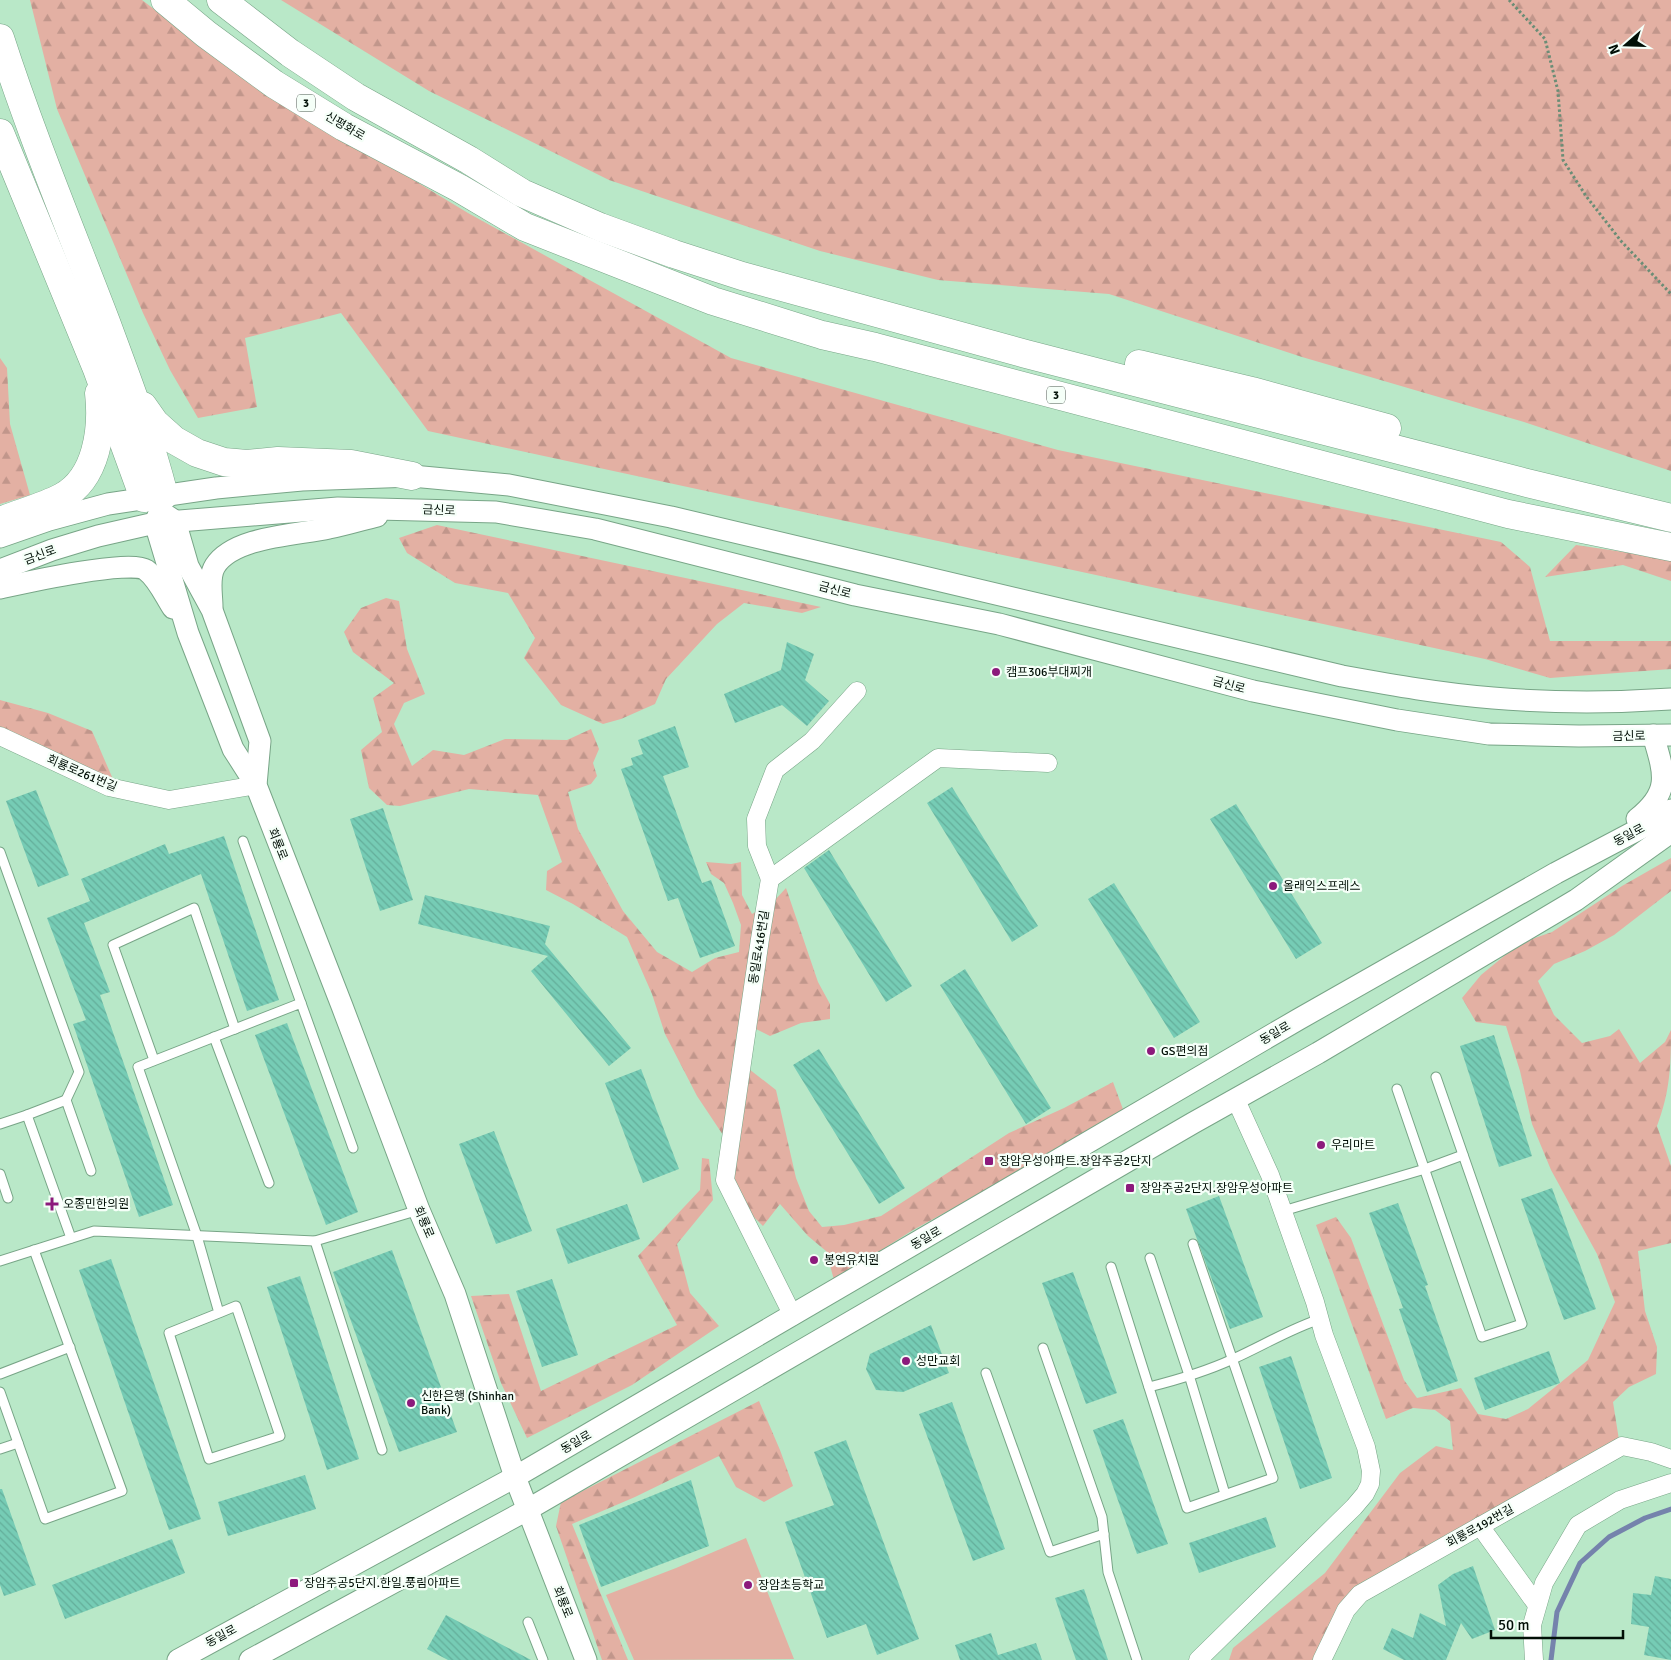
<svg xmlns="http://www.w3.org/2000/svg" width="1671" height="1660" font-family="Signika,'Noto Sans KR',sans-serif">
	<style>
		.forest { fill: url(#forest-firs) }
		.garden { fill: #e3b0a3 }
		.lines { fill: none; stroke-linecap: round; stroke-linejoin: round }
		.stream { stroke: #7583ac; stroke-width: 5 }
		.building { fill: url(#building-back-hatch) }
		.service-casing { stroke: #78a587; stroke-width: 11 }
		.minor-casing { stroke: #78a587; stroke-width: 19 }
		.tertiary-casing { stroke: #78a587; stroke-width: 23 }
		.trunk-casing { stroke: #78a587; stroke-width: 29 }
		.path { stroke: #6b8d76; stroke-width: 3; stroke-dasharray: 2.5 2.5; stroke-linecap: butt }
		.service { stroke: #fff; stroke-width: 9 }
		.minor { stroke: #fff; stroke-width: 18 }
		.tertiary { stroke: #fff; stroke-width: 21 }
		.trunk { stroke: #fff; stroke-width: 28 }
		.poi-dot { fill: #8c1a7c; stroke: #f5fff8; stroke-width: 2 }
		.labels { text-anchor: middle; stroke-width: 4.5; stroke-linejoin: round; paint-order: stroke }
		.shield { fill: #f5fff8; stroke: #4a574f; stroke-width: 1 }
		.shield-label { font-size: 11px; font-weight: bold; fill: #010f06 }
		.street-label { font-size: 12px; fill: #010f06; stroke: #f5fff8 }
		.poi-label { font-size: 12px; fill: #010f06; stroke: #f5fff8; text-anchor: start }
	</style>
	<defs>
		<pattern id="forest-firs" width="22" height="20" patternUnits="userSpaceOnUse" patternTransform="scale(1.25)"><rect width="22" height="20" fill="#e3b0a3"/><path d="M5 1l3.5 6h-7zM16 11l3.5 6h-7z" fill="#c1968b"/></pattern>
		<pattern id="building-back-hatch" width="6" height="6" patternUnits="userSpaceOnUse" patternTransform="scale(1.25)"><rect width="6" height="6" fill="#76ccb5"/><path d="M-1 5l2 2M0 0l6 6M5-1l2 2" fill="none" stroke="#64ae9a"/></pattern>
	</defs>
	<rect width="100%" height="100%" fill="#b9e8c8"/>
	<!-- forest -->
	<g class="forest">
		<path d="M 30,0 L 142,0 L 245,78 L 468,213 L 731,358 L 1058,450 L 1501,542 L 1530,567 L 1550,641 L 1671,641 L 1671,669 L 1550,678 L 1485,659 L 428,431 L 341,313 L 245,338 L 257,407 L 198,418 L 170,370 L 143,313 L 57,109 Z"/>
		<path d="M 281,0 L 1671,0 L 1671,471 L 1524,422 L 1302,357 L 1109,294 L 938,280 L 820,251 L 609,180 L 429,91 Z"/>
		<path d="M 0,358 L 7,368 L 10,424 L 30,495 L 0,504 Z"/>
		<path d="M 437,525 L 821,607 L 802,613 L 744,603 L 717,624 L 666,679 L 655,704 L 621,719 L 603,724 L 561,705 L 524,658 L 535,638 L 508,593 L 455,583 L 407,553 L 399,538 Z"/>
		<path d="M 1576,545 L 1671,559 L 1671,581 L 1623,565 L 1545,577 Z"/>
		<path d="M 386,598 L 399,601 L 407,649 L 425,694 L 404,703 L 394,724 L 412,766 L 433,750 L 464,755 L 505,739 L 567,740 L 591,729 L 599,749 L 593,763 L 597,776 L 591,784 L 568,792 L 578,829 L 623,911 L 657,952 L 692,972 L 715,958 L 739,952 L 741,925 L 733,903 L 724,883 L 711,874 L 706,862 L 731,864 L 741,862 L 742,895 L 752,914 L 774,901 L 786,888 L 818,982 L 830,1004 L 830,1019 L 801,1023 L 770,1036 L 740,1021 L 736,1039 L 740,1062 L 776,1090 L 796,1178 L 809,1211 L 822,1227 L 844,1225 L 881,1216 L 1009,1133 L 1064,1108 L 1113,1082 L 1124,1112 L 1014,1175 L 913,1230 L 834,1280 L 826,1251 L 808,1236 L 780,1204 L 763,1226 L 719,1183 L 723,1135 L 697,1096 L 665,1034 L 652,994 L 627,937 L 573,904 L 546,890 L 547,871 L 562,862 L 538,795 L 469,789 L 400,806 L 387,805 L 369,788 L 361,750 L 382,732 L 373,698 L 394,683 L 353,652 L 344,632 L 361,608 Z"/>
		<path d="M 0,700 L 48,713 L 92,731 L 116,786 L 0,728 Z"/>
		<path d="M 1671,858 L 1671,891 L 1614,935 L 1585,951 L 1554,964 L 1538,981 L 1554,1015 L 1582,1043 L 1610,1036 L 1619,1029 L 1640,1063 L 1665,1042 L 1671,1030 C 1671,1066 1670,1092 1657,1126 L 1671,1166 L 1671,1243 L 1638,1251 L 1645,1311 L 1657,1347 L 1656,1374 L 1629,1387 L 1613,1402 L 1619,1440 L 1357,1588 L 1312,1660 L 1229,1660 L 1233,1648 L 1325,1573 L 1400,1473 L 1436,1446 L 1453,1450 L 1450,1421 L 1435,1410 L 1413,1408 L 1386,1419 L 1316,1225 L 1336,1217 L 1351,1238 L 1404,1380 L 1417,1398 L 1461,1388 L 1478,1414 L 1506,1419 L 1528,1409 L 1560,1383 L 1588,1360 L 1615,1302 L 1597,1254 L 1551,1170 L 1532,1124 L 1520,1071 L 1506,1026 L 1476,1022 L 1462,998 L 1481,975 L 1520,943 L 1552,932 L 1622,886 Z"/>
		<path d="M 702,1158 L 709,1159 L 713,1200 L 677,1244 L 690,1293 L 719,1326 L 632,1385 L 527,1438 L 501,1383 L 471,1296 L 509,1294 L 541,1391 L 677,1325 L 638,1256 L 700,1190 Z"/>
		<path d="M 759,1401 L 780,1450 L 793,1486 L 764,1502 L 736,1487 L 719,1456 L 635,1497 L 572,1524 L 628,1660 L 602,1660 L 556,1526 L 561,1502 Z"/>
	</g>
	<!-- garden -->
	<path class="garden" d="M 746,1538 L 794,1659 L 634,1660 L 606,1595 L 676,1568 Z"/>
	<g class="lines">
		<!-- stream -->
		<path class="stream" d="M 1551,1660 L 1557,1612 L 1580,1563 L 1609,1537 L 1645,1518 L 1671,1509"/>
	</g>
	<!-- building -->
	<g class="building">
		<path d="M 787,642 L 814,654 L 805,680 L 829,701 L 807,726 L 782,705 L 735,723 L 724,694 L 781,670 Z"/>
		<path d="M 675,726 L 689,767 L 663,776 L 702,883 L 711,880 L 735,946 L 700,958 L 678,898 L 668,901 L 621,769 L 633,765 L 631,758 L 643,754 L 638,740 Z"/>
		<path d="M 952,787 L 1038,926 L 1012,942 L 927,803 Z"/>
		<path d="M 36,790 L 69,875 L 38,887 L 6,801 Z"/>
		<path d="M 1236,804 L 1322,943 L 1296,959 L 1210,819 Z"/>
		<path d="M 383,808 L 413,900 L 380,911 L 350,819 Z"/>
		<path d="M 224,836 L 279,1000 L 247,1011 L 201,874 L 84,923 L 110,992 L 100,995 L 173,1205 L 139,1217 L 73,1024 L 86,1020 L 47,918 L 90,901 L 81,879 L 165,844 L 169,854 Z"/>
		<path d="M 829,850 L 912,986 L 886,1002 L 804,868 Z"/>
		<path d="M 1114,883 L 1200,1022 L 1174,1038 L 1088,899 Z"/>
		<path d="M 425,895 L 550,926 L 545,944 L 631,1048 L 609,1066 L 531,971 L 548,956 L 418,924 Z"/>
		<path d="M 965,969 L 1051,1108 L 1026,1124 L 940,985 Z"/>
		<path d="M 287,1023 L 358,1212 L 326,1225 L 255,1035 Z"/>
		<path d="M 1494,1035 L 1532,1156 L 1499,1167 L 1460,1046 Z"/>
		<path d="M 819,1049 L 905,1188 L 879,1204 L 793,1065 Z"/>
		<path d="M 641,1069 L 679,1169 L 643,1183 L 605,1083 Z"/>
		<path d="M 494,1131 L 532,1231 L 496,1244 L 459,1144 Z"/>
		<path d="M 1552,1188 L 1596,1309 L 1564,1320 L 1521,1199 Z"/>
		<path d="M 1219,1196 L 1263,1317 L 1230,1329 L 1186,1209 Z"/>
		<path d="M 1398,1203 L 1428,1285 L 1425,1286 L 1458,1381 L 1427,1392 L 1399,1309 L 1403,1308 L 1369,1213 Z"/>
		<path d="M 627,1204 L 640,1239 L 568,1264 L 556,1229 Z"/>
		<path d="M 392,1250 L 457,1432 L 399,1452 L 333,1272 Z"/>
		<path d="M 111,1259 L 201,1519 L 169,1530 L 79,1270 Z"/>
		<path d="M 1073,1272 L 1117,1393 L 1086,1404 L 1042,1283 Z"/>
		<path d="M 300,1276 L 359,1459 L 327,1470 L 267,1287 Z"/>
		<path d="M 552,1279 L 578,1355 L 542,1367 L 516,1291 Z"/>
		<path d="M 931,1325 L 949,1373 L 903,1392 L 876,1390 L 866,1369 L 870,1354 Z"/>
		<path d="M 1549,1351 L 1560,1383 L 1485,1410 L 1474,1378 Z"/>
		<path d="M 1291,1356 L 1332,1478 L 1300,1489 L 1259,1367 Z"/>
		<path d="M 952,1402 L 1005,1549 L 973,1561 L 919,1414 Z"/>
		<path d="M 1123,1419 L 1168,1544 L 1137,1554 L 1093,1430 Z"/>
		<path d="M 846,1440 L 919,1639 L 877,1655 L 866,1624 L 827,1638 L 785,1522 L 834,1505 L 814,1452 Z"/>
		<path d="M 305,1475 L 316,1509 L 228,1536 L 218,1502 Z"/>
		<path d="M 691,1480 L 709,1546 L 601,1587 L 579,1525 Z"/>
		<path d="M 0,1489 L 2,1489 L 36,1585 L 4,1596 L 0,1585 Z"/>
		<path d="M 1266,1517 L 1276,1547 L 1199,1573 L 1189,1543 Z"/>
		<path d="M 172,1539 L 185,1573 L 65,1619 L 52,1585 Z"/>
		<path d="M 1473,1566 L 1495,1630 L 1472,1639 L 1461,1623 L 1446,1660 L 1404,1660 L 1383,1649 L 1392,1628 L 1413,1638 L 1420,1613 L 1446,1626 L 1438,1585 L 1453,1574 Z"/>
		<path d="M 1655,1576 L 1671,1579 L 1671,1660 L 1644,1655 L 1649,1627 L 1631,1624 L 1633,1593 L 1651,1595 Z"/>
		<path d="M 1084,1589 L 1108,1660 L 1076,1660 L 1055,1598 Z"/>
		<path d="M 446,1615 L 531,1660 L 448,1660 L 427,1649 Z"/>
		<path d="M 991,1633 L 998,1655 L 1036,1643 L 1042,1660 L 960,1660 L 955,1645 Z"/>
	</g>
	<g class="lines">
		<defs>
			<g id="service">
				<path d="M 243,841 L 301,1003"/>
				<path d="M 0,852 L 79,1072 L 66,1100"/>
				<path d="M 214,1037 L 269,1183"/>
				<path d="M 154,1060 L 113,945 L 194,908 L 235,1029"/>
				<path d="M 1397,1089 L 1482,1337 L 1522,1324 L 1436,1077"/>
				<path d="M 27,1115 L 66,1100 L 91,1171"/>
				<path d="M 0,1124 L 27,1115 L 71,1238"/>
				<path d="M 0,1174 L 8,1198"/>
				<path d="M 1283,1211 L 1425,1169 L 1463,1155"/>
				<path d="M 315,1241 L 382,1450"/>
				<path d="M 1150,1258 L 1189,1375 L 1225,1494"/>
				<path d="M 0,1261 L 94,1231 L 315,1241 L 419,1210"/>
				<path d="M 1111,1267 L 1187,1508 L 1273,1478 L 1193,1244"/>
				<path d="M 219,1313 L 169,1333 L 209,1459 L 280,1436 L 236,1306 L 219,1313 L 197,1236 L 138,1067 L 301,1003 L 353,1148"/>
				<path d="M 1043,1348 L 1102,1517 L 1108,1572 L 1137,1660"/>
				<path d="M 986,1373 L 1050,1552 L 1104,1534"/>
				<path d="M 0,1374 L 70,1347"/>
				<path d="M 1149,1387 C 1177,1380 1207,1371 1233,1359 C 1262,1346 1290,1329 1320,1319"/>
				<path d="M 0,1392 L 45,1519 L 122,1491 L 34,1250"/>
				<path d="M 0,1449 L 18,1443"/>
				<path d="M 528,1622 L 543,1660"/>
			</g>
			<g id="minor">
				<path d="M 0,736 L 109,787 L 169,800 L 256,785"/>
				<path d="M 770,879 L 757,846 L 756,819 L 775,770 L 812,741 L 857,691"/>
				<path d="M 793,1316 L 725,1180 L 760,939 L 770,879 L 938,758 L 1048,763"/>
				<path d="M 1480,1526 L 1537,1605"/>
				<path d="M 1198,1660 L 1354,1507 L 1365,1494 L 1370,1484 L 1371,1471 L 1366,1447 L 1324,1335 L 1315,1302 L 1270,1175 L 1236,1100"/>
				<path d="M 1322,1660 L 1346,1610 L 1360,1594 L 1622,1446 L 1651,1452 L 1671,1459"/>
				<path d="M 1534,1660 L 1532,1625 L 1544,1583 L 1578,1525 L 1620,1500 L 1671,1483"/>
			</g>
			<g id="tertiary">
				<path d="M 160,511 L 155,523 L 188,633 L 233,749 L 256,785"/>
				<path d="M 163,513 L 175,521 L 188,566 L 212,610 L 260,741 L 256,785 L 342,1006 L 419,1210 L 455,1294 L 515,1477 L 586,1660"/>
				<path d="M 0,537 L 49,520 L 108,504 L 216,488 L 302,480 L 412,476 L 509,485 L 671,517 L 1342,676 C 1392,685 1442,694 1493,698 C 1552,703 1612,703 1671,699"/>
				<path d="M 0,570 L 52,550 L 98,536 L 155,523 L 338,508 L 496,512 L 595,529 L 855,595 L 999,624 L 1253,691 L 1397,720 L 1489,734 L 1579,736 L 1671,735"/>
				<path d="M 0,588 C 23,583 130,559 146,570 C 158,579 165,596 173,608"/>
				<path d="M 212,607 C 212,594 208,577 215,566 C 234,536 298,535 329,528 C 345,525 361,520 377,516"/>
				<path d="M 1637,819 C 1671,792 1665,775 1653,735"/>
				<path d="M 178,1660 L 515,1477 L 1299,1019 L 1556,873 L 1647,825 L 1671,810"/>
				<path d="M 250,1660 L 527,1510 L 1193,1123 L 1318,1053 L 1576,900 L 1671,832"/>
			</g>
			<g id="trunk">
				<path d="M 165,0 L 206,34 L 274,84 L 344,127 L 459,188 L 525,227 L 713,301 L 822,335 L 875,347 L 1508,514 L 1671,547"/>
				<path d="M 221,0 L 290,53 L 356,97 L 469,160 L 522,193 L 600,227 L 674,254 L 742,276 L 1026,354 L 1523,482 L 1671,518"/>
				<path d="M 0,38 C 31,134 70,228 106,322 C 127,379 149,436 164,495"/>
				<path d="M 0,133 L 97,369 L 144,498"/>
				<path d="M 1139,364 L 1252,391 L 1387,428"/>
				<path d="M 143,406 L 155,423 L 174,440 L 197,453 L 224,462 L 247,464 L 278,461 L 351,464 L 412,476"/>
				<path d="M 0,521 C 20,513 43,507 62,497 C 97,478 103,429 99,393"/>
			</g>
		</defs>
		<!-- service casing -->
		<use href="#service" class="service-casing"/>
		<!-- minor casing -->
		<use href="#minor" class="minor-casing"/>
		<!-- tertiary casing -->
		<use href="#tertiary" class="tertiary-casing"/>
		<!-- trunk casing -->
		<use href="#trunk" class="trunk-casing"/>
		<!-- path -->
		<path class="path" d="M 1509,0 L 1545,39 L 1558,91 L 1563,160 L 1586,196 L 1621,241 L 1671,294"/>
		<!-- service -->
		<use href="#service" class="service"/>
		<!-- minor -->
		<use href="#minor" class="minor"/>
		<!-- tertiary -->
		<use href="#tertiary" class="tertiary"/>
		<!-- trunk -->
		<use href="#trunk" class="trunk"/>
	</g>
	<!-- markers -->
	<g class="poi-dot">
		<circle cx="996" cy="672" r="5"/>
		<circle cx="1273" cy="886" r="5"/>
		<circle cx="1151" cy="1051" r="5"/>
		<circle cx="1321" cy="1145" r="5"/>
		<rect x="984" y="1156" width="10" height="10" rx="2.5"/>
		<rect x="1125" y="1183" width="10" height="10" rx="2.5"/>
		<path d="M49.5 1196.5h5v5h5v5h-5v5h-5v-5h-5v-5h5z"/>
		<circle cx="814" cy="1260" r="5"/>
		<circle cx="906" cy="1361" r="5"/>
		<circle cx="411" cy="1403" r="5"/>
		<rect x="289" y="1578" width="10" height="10" rx="2.5"/>
		<circle cx="748" cy="1585" r="5"/>
	</g>
	<g class="labels">
		<!-- shield labels -->
		<g class="shield">
			<rect x="297" y="94.5" width="18" height="17" rx="4"/>
			<rect x="1047" y="386.5" width="18" height="17" rx="4"/>
		</g>
		<g class="shield-label">
			<text x="306" y="107">3</text>
			<text x="1056" y="399">3</text>
		</g>
		<!-- street labels -->
		<g class="street-label">
			<text transform="translate(345 126) rotate(30)" y="4">신평화로</text>
			<text transform="translate(439 510) rotate(2)" y="4">금신로</text>
			<text transform="translate(40 555) rotate(-20)" y="4">금신로</text>
			<text transform="translate(835 590) rotate(15)" y="4">금신로</text>
			<text transform="translate(1229 685) rotate(15)" y="4">금신로</text>
			<text transform="translate(1629 736) rotate(-1)" y="4">금신로</text>
			<text transform="translate(82 773) rotate(23)" y="4">회룡로261번길</text>
			<text transform="translate(1629 835) rotate(-28)" y="4">동일로</text>
			<text transform="translate(278 844) rotate(69)" y="4">회룡로</text>
			<text transform="translate(759 947) rotate(-81)" y="4">동일로416번길</text>
			<text transform="translate(1275 1033) rotate(-30)" y="4">동일로</text>
			<text transform="translate(424 1222) rotate(67)" y="4">회룡로</text>
			<text transform="translate(926 1238) rotate(-30)" y="4">동일로</text>
			<text transform="translate(576 1442) rotate(-30)" y="4">동일로</text>
			<text transform="translate(1480 1526) rotate(-29)" y="4">회룡로192번길</text>
			<text transform="translate(563 1602) rotate(68)" y="4">회룡로</text>
			<text transform="translate(221 1636) rotate(-28)" y="4">동일로</text>
		</g>
		<!-- poi labels -->
		<g class="poi-label">
			<text x="1006" y="676">캠프306부대찌개</text>
			<text x="1283" y="890">올래익스프레스</text>
			<text x="1161" y="1055">GS편의점</text>
			<text x="1331" y="1149">우리마트</text>
			<text x="999" y="1165">장암우성아파트.장암주공2단지</text>
			<text x="1140" y="1192">장암주공2단지.장암우성아파트</text>
			<text x="63" y="1208">오종민한의원</text>
			<text x="824" y="1264">봉연유치원</text>
			<text x="916" y="1365">성만교회</text>
			<text x="421" y="1400">신한은행 (Shinhan<tspan x="421" dy="14">Bank)</tspan></text>
			<text x="304" y="1587">장암주공5단지.한일.풍림아파트</text>
			<text x="758" y="1589">장암초등학교</text>
		</g>
	</g>
	<!-- north arrow -->
	<g transform="translate(1626 45) rotate(250)" stroke="#f5fff8" stroke-width="4" paint-order="stroke">
	<path d="M0-4L9 19L0 12L-9 19Z" fill="#010f06"/>
	<text y="-8" font-size="14" font-weight="bold" text-anchor="middle" fill="#010f06">N</text>
	</g>
	<!-- scale -->
	<path d="M1491 1630v8h132v-8" fill="none" stroke="#010f06" stroke-width="2.5"/>
	<text x="1498" y="1630" font-size="15" fill="#010f06" stroke="#f5fff8" stroke-width="4" paint-order="stroke">50 m</text>
</svg>
